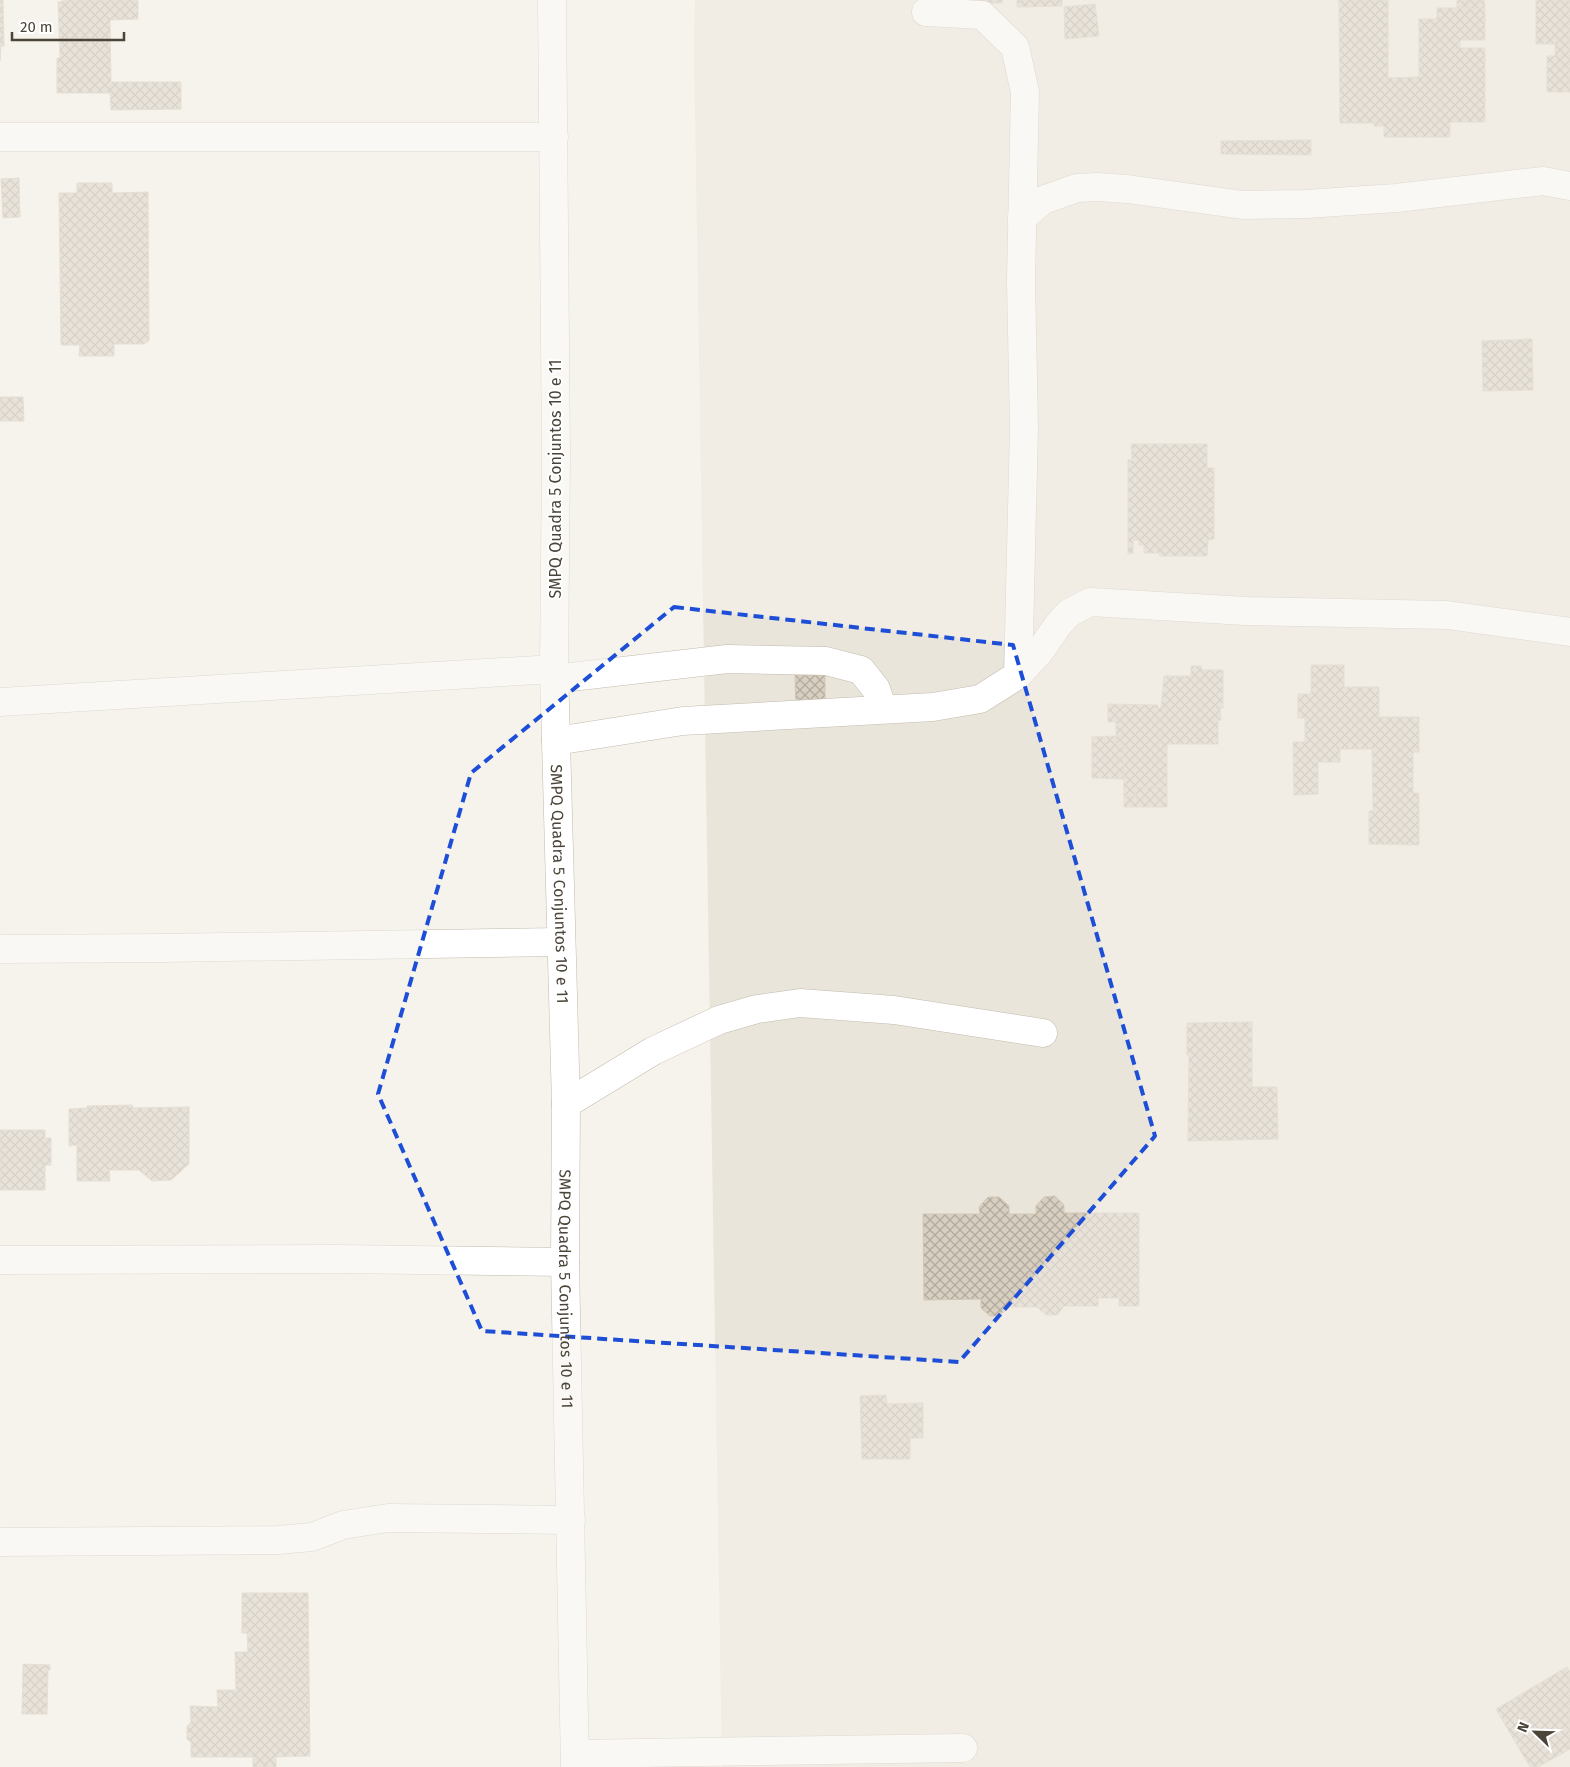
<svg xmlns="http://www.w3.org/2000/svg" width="1570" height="1767" font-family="'Fira Sans',sans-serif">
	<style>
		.residential { fill: #eae5da }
		.building { fill: url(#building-cross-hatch); stroke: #d3c7b4 }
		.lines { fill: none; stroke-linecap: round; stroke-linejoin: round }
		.minor-casing { stroke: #c2bbae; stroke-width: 29 }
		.minor { stroke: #fff; stroke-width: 28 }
		.marked { fill: none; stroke: #1d4ed8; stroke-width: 4; stroke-dasharray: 10 6; stroke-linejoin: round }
		.labels { text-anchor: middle; stroke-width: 4; stroke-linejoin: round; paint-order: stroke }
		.street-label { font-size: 16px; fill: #4b4439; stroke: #fff }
	</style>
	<defs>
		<pattern id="building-cross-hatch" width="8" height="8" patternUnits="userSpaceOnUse" patternTransform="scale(1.25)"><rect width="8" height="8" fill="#d8cfc1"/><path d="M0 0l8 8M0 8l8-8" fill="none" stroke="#b1aa9e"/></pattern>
	</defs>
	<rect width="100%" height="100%" fill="#f6f3ec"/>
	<!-- residential -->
	<path class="residential" d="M 695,0 L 1570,0 L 1570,1767 L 722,1767 L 694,48 Z"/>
	<!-- building -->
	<g class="building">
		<path d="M 0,0 L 3,0 L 4,46 L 1,46 L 0,61 Z"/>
		<path d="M 63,0 L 138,0 L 138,19 L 110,20 L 111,82 L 181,82 L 181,109 L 111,110 L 110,93 L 57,93 L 57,58 L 60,58 L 58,2 L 63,1 Z"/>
		<path d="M 930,0 L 1002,0 L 1002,3 L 930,4 Z"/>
		<path d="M 1017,0 L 1062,0 L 1062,6 L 1017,7 Z"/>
		<path d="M 1339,0 L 1388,0 L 1388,78 L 1419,77 L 1419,19 L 1437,19 L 1437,8 L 1485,8 L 1485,40 L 1460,40 L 1460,48 L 1485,48 L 1485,122 L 1450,122 L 1450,137 L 1384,137 L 1384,126 L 1374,126 L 1374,123 L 1340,123 Z"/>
		<path d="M 1457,0 L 1484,0 L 1485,8 L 1457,8 Z"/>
		<path d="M 1536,0 L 1570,0 L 1570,92 L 1547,92 L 1547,56 L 1555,56 L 1555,44 L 1536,44 Z"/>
		<path d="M 1095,4 L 1099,36 L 1065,39 L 1064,7 Z"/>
		<path d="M 1311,140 L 1311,155 L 1221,154 L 1221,141 Z"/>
		<path d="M 19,178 L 20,217 L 3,218 L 1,179 Z"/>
		<path d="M 77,183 L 112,183 L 112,193 L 148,192 L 149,341 L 144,344 L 114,344 L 114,356 L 79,356 L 80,345 L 61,345 L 59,193 L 77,193 Z"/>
		<path d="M 1532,339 L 1533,390 L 1483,391 L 1482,341 Z"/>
		<path d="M 0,397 L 23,397 L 24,421 L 0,421 Z"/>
		<path d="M 1131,444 L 1207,444 L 1207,468 L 1214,468 L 1214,539 L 1208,540 L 1207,556 L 1160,556 L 1159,553 L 1144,553 L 1144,545 L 1139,545 L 1139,540 L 1133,540 L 1133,553 L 1128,554 L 1128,460 L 1132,460 Z"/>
		<path d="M 1311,665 L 1344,665 L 1344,687 L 1379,687 L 1379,717 L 1419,717 L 1419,752 L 1413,752 L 1413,793 L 1419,793 L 1419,845 L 1369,844 L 1369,811 L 1373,811 L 1372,749 L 1340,749 L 1340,762 L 1318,762 L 1318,794 L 1294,795 L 1293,742 L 1305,742 L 1305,718 L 1298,718 L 1298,694 L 1311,694 Z"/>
		<path d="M 1191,666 L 1201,666 L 1202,670 L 1223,670 L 1223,708 L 1220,708 L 1221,720 L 1218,721 L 1218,744 L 1167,744 L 1167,787 L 1135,787 L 1135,796 L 1124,796 L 1123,745 L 1116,744 L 1116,722 L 1108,722 L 1108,704 L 1158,705 L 1158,708 L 1161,708 L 1164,676 L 1191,676 Z"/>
		<path d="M 795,675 L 825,675 L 825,711 L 796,711 Z"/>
		<path d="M 1116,736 L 1116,744 L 1123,745 L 1124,779 L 1092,778 L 1092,737 Z"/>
		<path d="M 1135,787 L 1167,787 L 1167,807 L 1124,807 L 1124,796 L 1135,796 Z"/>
		<path d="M 1252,1022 L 1252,1087 L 1277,1087 L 1278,1139 L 1188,1141 L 1189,1055 L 1187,1055 L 1187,1023 Z"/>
		<path d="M 132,1105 L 133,1108 L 189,1107 L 189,1164 L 171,1180 L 152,1181 L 139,1170 L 109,1170 L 110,1181 L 77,1181 L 77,1145 L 69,1146 L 69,1109 L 87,1108 L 87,1106 Z"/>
		<path d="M 0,1130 L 45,1130 L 45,1138 L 51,1138 L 51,1165 L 45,1165 L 45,1190 L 0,1190 Z"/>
		<path d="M 1055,1196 L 1064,1205 L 1064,1213 L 1139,1213 L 1139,1306 L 1119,1306 L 1119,1298 L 1098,1298 L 1098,1306 L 1064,1306 L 1057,1315 L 1046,1315 L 1037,1307 L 1009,1307 L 1000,1316 L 990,1316 L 981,1308 L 981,1299 L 924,1300 L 923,1214 L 980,1214 L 979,1207 L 988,1197 L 999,1197 L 1009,1206 L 1009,1214 L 1036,1214 L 1036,1206 L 1044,1197 Z"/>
		<path d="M 886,1395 L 887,1404 L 923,1403 L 923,1438 L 910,1438 L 910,1459 L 862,1459 L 860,1396 Z"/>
		<path d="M 242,1593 L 308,1593 L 310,1756 L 276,1757 L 276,1767 L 253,1767 L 253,1757 L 191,1757 L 191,1742 L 187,1739 L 187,1726 L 191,1722 L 190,1706 L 218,1707 L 217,1690 L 236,1690 L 235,1652 L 248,1652 L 247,1633 L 242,1633 Z"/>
		<path d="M 23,1664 L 50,1665 L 50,1670 L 48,1670 L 47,1714 L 22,1714 Z"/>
		<path d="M 1567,1667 L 1570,1672 L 1570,1749 L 1538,1767 L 1530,1767 L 1496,1709 Z"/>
	</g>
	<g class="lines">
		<defs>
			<g id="minor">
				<path id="s1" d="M 552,0 L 556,457 L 554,669 L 566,1104 L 565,1262 L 575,1767"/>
				<path d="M 926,12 L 982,15 L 1015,47 L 1025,92 L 1021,281 L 1024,428 L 1018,675"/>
				<path d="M 0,137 L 554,137"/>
				<path d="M 1022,218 L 1043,200 L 1077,188 L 1097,187 L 1127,189 L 1243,205 L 1306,204 L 1396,198 L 1543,181 L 1570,186"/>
				<path d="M 554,679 L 727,659 L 826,661 L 861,670 L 876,689 L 883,709"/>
				<path d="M 0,702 L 554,669"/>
				<path d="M 556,741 L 683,721 L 933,707 L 980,699 L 1018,675 L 1040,651 L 1058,625 L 1069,613 L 1090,602 L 1246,611 L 1447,615 L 1570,632"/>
				<path d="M 0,949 L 163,948 L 561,942"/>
				<path d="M 566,1104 L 653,1051 L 719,1020 L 757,1009 L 800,1003 L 894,1010 L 1043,1033"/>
				<path d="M 0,1260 L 339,1259 L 565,1262"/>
				<path d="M 0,1542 L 278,1540 L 312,1537 L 343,1525 L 388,1518 L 571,1520"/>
				<path d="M 575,1754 L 963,1748"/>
			</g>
		</defs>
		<!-- minor casing -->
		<use href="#minor" class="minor-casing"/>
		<!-- minor -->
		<use href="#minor" class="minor"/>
	</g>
	<!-- marked area -->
	<path d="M0 0H1570V1767H0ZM 674,607 L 1013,645 L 1155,1136 L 959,1362 L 482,1331 L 378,1094 L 471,773 Z" fill="#f6f3ec" fill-opacity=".55" fill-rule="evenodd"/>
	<path class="marked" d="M 674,607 L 1013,645 L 1155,1136 L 959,1362 L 482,1331 L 378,1094 L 471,773 Z"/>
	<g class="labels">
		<!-- street labels -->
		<g class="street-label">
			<text transform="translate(555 479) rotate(-90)" y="6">SMPQ Quadra 5 Conjuntos 10 e 11</text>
			<text dy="6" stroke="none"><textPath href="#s1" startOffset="884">SMPQ Quadra 5 Conjuntos 10 e 11</textPath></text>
			<text dy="6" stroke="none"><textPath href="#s1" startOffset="1289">SMPQ Quadra 5 Conjuntos 10 e 11</textPath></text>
		</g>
	</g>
	<!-- north arrow -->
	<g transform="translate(1535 1732) rotate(293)" stroke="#ffffff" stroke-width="4" paint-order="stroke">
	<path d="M0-4L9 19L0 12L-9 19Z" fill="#4b4439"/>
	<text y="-8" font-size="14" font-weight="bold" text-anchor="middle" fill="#4b4439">N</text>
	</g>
	<!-- scale -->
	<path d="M12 32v8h112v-8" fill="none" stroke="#4b4439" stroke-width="2.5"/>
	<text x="20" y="32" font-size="15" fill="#4b4439" stroke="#ffffff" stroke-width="4" paint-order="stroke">20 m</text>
</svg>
